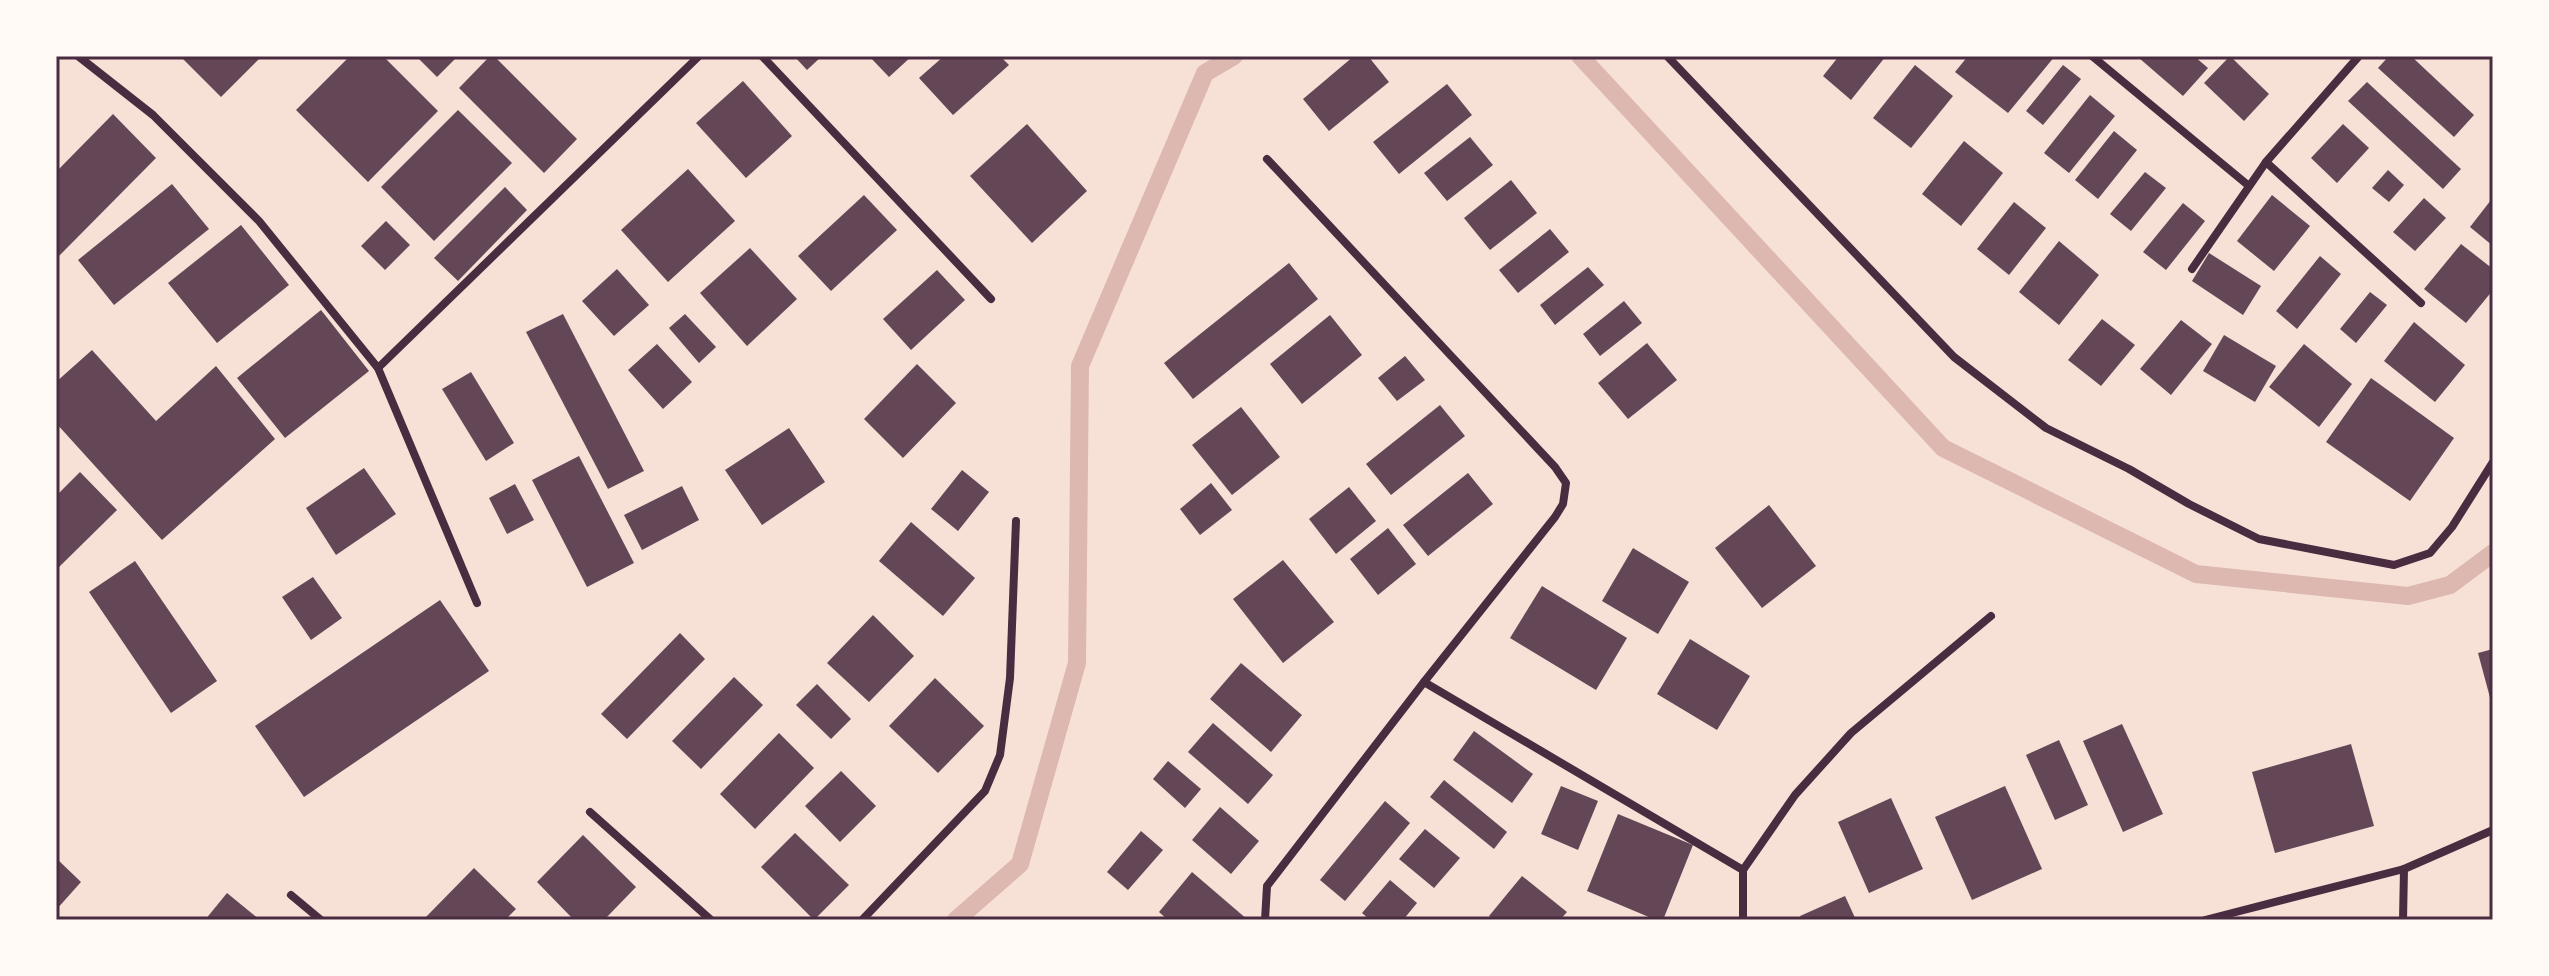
<svg xmlns="http://www.w3.org/2000/svg" width="2549" height="976" font-family="'Exo 2',sans-serif">
	<style>
		.lines { fill: none; stroke-linecap: round; stroke-linejoin: round }
		.stream { stroke: #dcb8b0; stroke-width: 18 }
		.building { fill: #644757 }
		.minor { stroke: #4a2c40; stroke-width: 8 }
		.neatline { fill: none; stroke: #4a2c40; stroke-width: 3 }
	</style>
	<rect width="100%" height="100%" fill="#f7e1d7"/>
	<g class="lines">
		<!-- stream -->
		<g class="stream">
			<path d="M 1580,56 L 1943,448 L 2196,574 L 2408,596 L 2450,585 L 2493,553"/>
			<path d="M 956,920 L 1020,864 L 1077,663 L 1080,366 L 1205,73 L 1234,56"/>
		</g>
	</g>
	<!-- building -->
	<g class="building">
		<path d="M 180,56 L 262,56 L 221,97 Z"/>
		<path d="M 350,56 L 383,56 L 438,111 L 368,182 L 296,110 Z"/>
		<path d="M 416,56 L 458,56 L 437,77 Z"/>
		<path d="M 490,56 L 494,56 L 577,139 L 544,173 L 459,88 Z"/>
		<path d="M 794,56 L 822,56 L 807,70 Z"/>
		<path d="M 869,56 L 912,56 L 889,77 Z"/>
		<path d="M 944,56 L 1000,56 L 1009,65 L 953,115 L 919,78 Z"/>
		<path d="M 1354,56 L 1368,56 L 1389,82 L 1329,131 L 1303,99 Z"/>
		<path d="M 1839,56 L 1886,56 L 1851,100 L 1823,76 Z"/>
		<path d="M 1968,56 L 2055,56 L 2008,113 L 1955,72 Z"/>
		<path d="M 2141,56 L 2194,56 L 2208,68 L 2183,96 L 2139,58 Z"/>
		<path d="M 2230,56 L 2269,94 L 2244,121 L 2204,83 Z"/>
		<path d="M 2389,56 L 2411,56 L 2474,115 L 2454,137 L 2378,68 Z"/>
		<path d="M 1915,65 L 1953,96 L 1911,148 L 1873,118 Z"/>
		<path d="M 2063,65 L 2081,79 L 2043,125 L 2026,111 Z"/>
		<path d="M 743,81 L 792,136 L 746,178 L 696,123 Z"/>
		<path d="M 2367,82 L 2461,169 L 2443,189 L 2348,101 Z"/>
		<path d="M 1447,84 L 1472,115 L 1399,174 L 1373,142 Z"/>
		<path d="M 2090,95 L 2115,116 L 2069,173 L 2044,153 Z"/>
		<path d="M 458,110 L 512,163 L 434,241 L 381,187 Z"/>
		<path d="M 113,114 L 156,158 L 56,259 L 56,172 Z"/>
		<path d="M 1027,124 L 1087,191 L 1032,243 L 970,176 Z"/>
		<path d="M 2343,124 L 2369,148 L 2337,183 L 2311,158 Z"/>
		<path d="M 2114,131 L 2137,150 L 2098,199 L 2075,180 Z"/>
		<path d="M 1470,137 L 1493,165 L 1447,201 L 1424,173 Z"/>
		<path d="M 1964,141 L 2003,173 L 1961,226 L 1922,194 Z"/>
		<path d="M 688,169 L 735,221 L 668,282 L 621,230 Z"/>
		<path d="M 2388,170 L 2404,185 L 2389,202 L 2372,188 Z"/>
		<path d="M 2145,172 L 2166,188 L 2131,231 L 2110,214 Z"/>
		<path d="M 1511,180 L 1537,213 L 1490,250 L 1464,218 Z"/>
		<path d="M 172,184 L 209,229 L 114,305 L 78,260 Z"/>
		<path d="M 505,187 L 527,210 L 458,281 L 434,258 Z"/>
		<path d="M 864,195 L 897,230 L 831,291 L 798,256 Z"/>
		<path d="M 2272,195 L 2310,226 L 2274,271 L 2237,241 Z"/>
		<path d="M 2424,198 L 2446,218 L 2415,251 L 2393,232 Z"/>
		<path d="M 2491,200 L 2493,201 L 2493,246 L 2470,227 Z"/>
		<path d="M 2014,202 L 2046,228 L 2009,275 L 1977,249 Z"/>
		<path d="M 2183,203 L 2205,221 L 2166,270 L 2143,252 Z"/>
		<path d="M 386,221 L 410,245 L 385,270 L 361,246 Z"/>
		<path d="M 241,225 L 289,285 L 217,343 L 168,283 Z"/>
		<path d="M 1550,229 L 1569,252 L 1518,293 L 1499,270 Z"/>
		<path d="M 2059,241 L 2099,275 L 2059,325 L 2019,292 Z"/>
		<path d="M 2461,244 L 2493,269 L 2493,290 L 2466,323 L 2424,289 Z"/>
		<path d="M 750,248 L 797,299 L 747,346 L 700,293 Z"/>
		<path d="M 2209,253 L 2261,286 L 2243,315 L 2192,281 Z"/>
		<path d="M 2320,256 L 2341,274 L 2297,329 L 2276,311 Z"/>
		<path d="M 1289,263 L 1318,299 L 1193,399 L 1164,363 Z"/>
		<path d="M 1588,267 L 1604,285 L 1555,325 L 1540,305 Z"/>
		<path d="M 617,269 L 649,305 L 614,336 L 582,301 Z"/>
		<path d="M 937,270 L 965,300 L 911,350 L 883,319 Z"/>
		<path d="M 2370,292 L 2387,305 L 2356,343 L 2340,329 Z"/>
		<path d="M 1624,301 L 1642,323 L 1600,356 L 1583,334 Z"/>
		<path d="M 321,310 L 369,371 L 285,438 L 237,378 Z"/>
		<path d="M 563,314 L 644,471 L 608,489 L 526,332 Z"/>
		<path d="M 685,314 L 716,347 L 699,363 L 669,328 Z"/>
		<path d="M 1330,315 L 1362,355 L 1302,404 L 1270,364 Z"/>
		<path d="M 2102,319 L 2135,345 L 2101,386 L 2068,360 Z"/>
		<path d="M 2181,320 L 2212,344 L 2171,395 L 2140,369 Z"/>
		<path d="M 2414,322 L 2465,365 L 2435,402 L 2384,361 Z"/>
		<path d="M 2224,335 L 2276,366 L 2255,402 L 2203,371 Z"/>
		<path d="M 1647,343 L 1677,380 L 1628,419 L 1598,383 Z"/>
		<path d="M 657,344 L 692,382 L 663,409 L 628,370 Z"/>
		<path d="M 2304,344 L 2352,384 L 2319,427 L 2269,387 Z"/>
		<path d="M 92,350 L 156,421 L 216,366 L 275,439 L 162,540 L 56,423 L 56,382 Z"/>
		<path d="M 1405,356 L 1425,380 L 1397,401 L 1378,378 Z"/>
		<path d="M 917,364 L 956,403 L 903,458 L 864,419 Z"/>
		<path d="M 471,372 L 514,443 L 486,461 L 442,389 Z"/>
		<path d="M 2371,378 L 2454,438 L 2410,501 L 2326,442 Z"/>
		<path d="M 1440,405 L 1465,436 L 1391,495 L 1366,464 Z"/>
		<path d="M 1241,407 L 1280,457 L 1232,495 L 1192,445 Z"/>
		<path d="M 789,428 L 825,482 L 762,525 L 725,470 Z"/>
		<path d="M 579,456 L 634,563 L 587,587 L 532,480 Z"/>
		<path d="M 364,468 L 396,514 L 336,555 L 306,508 Z"/>
		<path d="M 962,470 L 989,492 L 958,531 L 931,509 Z"/>
		<path d="M 80,472 L 117,510 L 56,570 L 56,496 Z"/>
		<path d="M 1468,473 L 1493,504 L 1428,556 L 1403,525 Z"/>
		<path d="M 1211,483 L 1232,510 L 1200,535 L 1180,509 Z"/>
		<path d="M 515,484 L 534,520 L 507,534 L 489,498 Z"/>
		<path d="M 682,486 L 699,520 L 642,550 L 624,515 Z"/>
		<path d="M 1349,487 L 1376,521 L 1336,554 L 1309,519 Z"/>
		<path d="M 1769,505 L 1816,566 L 1762,608 L 1715,548 Z"/>
		<path d="M 911,522 L 975,578 L 943,616 L 879,561 Z"/>
		<path d="M 1388,528 L 1416,564 L 1378,595 L 1350,559 Z"/>
		<path d="M 1633,548 L 1689,582 L 1658,634 L 1602,601 Z"/>
		<path d="M 1283,560 L 1334,622 L 1283,663 L 1233,599 Z"/>
		<path d="M 135,561 L 217,681 L 171,713 L 89,592 Z"/>
		<path d="M 313,577 L 342,618 L 311,640 L 282,597 Z"/>
		<path d="M 1542,586 L 1627,638 L 1596,690 L 1510,638 Z"/>
		<path d="M 440,600 L 489,671 L 304,797 L 255,726 Z"/>
		<path d="M 873,615 L 914,656 L 869,702 L 827,663 Z"/>
		<path d="M 680,633 L 705,659 L 627,739 L 601,714 Z"/>
		<path d="M 1690,639 L 1750,676 L 1717,730 L 1657,694 Z"/>
		<path d="M 2493,649 L 2493,705 L 2492,705 L 2478,653 Z"/>
		<path d="M 1241,663 L 1302,715 L 1271,752 L 1210,699 Z"/>
		<path d="M 734,677 L 763,705 L 701,769 L 672,741 Z"/>
		<path d="M 935,678 L 984,726 L 938,773 L 889,726 Z"/>
		<path d="M 817,684 L 851,719 L 831,739 L 796,705 Z"/>
		<path d="M 1213,723 L 1273,775 L 1248,804 L 1188,752 Z"/>
		<path d="M 2122,724 L 2163,814 L 2123,832 L 2083,741 Z"/>
		<path d="M 1474,731 L 1533,774 L 1512,803 L 1453,760 Z"/>
		<path d="M 779,733 L 814,768 L 755,829 L 720,794 Z"/>
		<path d="M 2059,740 L 2088,805 L 2055,820 L 2026,755 Z"/>
		<path d="M 2351,744 L 2374,826 L 2275,853 L 2252,772 Z"/>
		<path d="M 1168,761 L 1201,789 L 1185,808 L 1153,779 Z"/>
		<path d="M 841,771 L 876,806 L 840,842 L 805,806 Z"/>
		<path d="M 1444,780 L 1507,832 L 1494,849 L 1430,797 Z"/>
		<path d="M 1561,786 L 1598,801 L 1578,850 L 1541,834 Z"/>
		<path d="M 2005,786 L 2042,869 L 1972,900 L 1935,817 Z"/>
		<path d="M 1891,798 L 1923,869 L 1869,893 L 1838,822 Z"/>
		<path d="M 1385,801 L 1410,823 L 1345,901 L 1320,880 Z"/>
		<path d="M 1220,807 L 1259,841 L 1231,874 L 1192,840 Z"/>
		<path d="M 1618,814 L 1693,845 L 1663,920 L 1656,920 L 1587,891 Z"/>
		<path d="M 1425,829 L 1460,858 L 1434,888 L 1399,859 Z"/>
		<path d="M 1141,831 L 1163,850 L 1128,890 L 1107,872 Z"/>
		<path d="M 795,833 L 849,885 L 814,920 L 761,867 Z"/>
		<path d="M 583,835 L 636,887 L 604,920 L 574,920 L 537,882 Z"/>
		<path d="M 56,858 L 81,882 L 56,910 Z"/>
		<path d="M 474,868 L 516,909 L 505,920 L 423,920 Z"/>
		<path d="M 1192,872 L 1248,920 L 1168,920 L 1159,912 Z"/>
		<path d="M 1522,876 L 1567,912 L 1560,920 L 1494,920 L 1489,916 Z"/>
		<path d="M 1390,880 L 1417,903 L 1403,920 L 1370,920 L 1362,913 Z"/>
		<path d="M 227,893 L 260,920 L 205,920 Z"/>
		<path d="M 1845,896 L 1856,920 L 1802,920 L 1800,916 Z"/>
	</g>
	<g class="lines">
		<!-- minor -->
		<g class="minor">
			<path d="M 78,56 L 153,115 L 259,221 L 378,368 L 477,603"/>
			<path d="M 762,56 L 991,299"/>
			<path d="M 1667,56 L 1954,357 L 2046,428 L 2129,469 L 2189,504 L 2259,539 L 2394,565 L 2430,553 L 2452,527 L 2493,462"/>
			<path d="M 2092,56 L 2249,186"/>
			<path d="M 2266,162 L 2421,303"/>
			<path d="M 2192,269 L 2266,162 L 2359,56"/>
			<path d="M 378,368 L 699,56"/>
			<path d="M 1424,682 L 1743,870"/>
			<path d="M 590,812 L 711,920"/>
			<path d="M 291,895 L 321,920"/>
			<path d="M 862,920 L 985,791 L 1000,755 L 1010,678 L 1016,521"/>
			<path d="M 1265,920 L 1267,886 L 1424,682 L 1555,517 L 1563,504 L 1566,483 L 1555,467 L 1267,159"/>
			<path d="M 1743,920 L 1743,870 L 1795,795 L 1851,733 L 1991,616"/>
			<path d="M 2205,920 L 2404,869 L 2493,830"/>
			<path d="M 2403,920 L 2404,869"/>
		</g>
	</g>
	<!-- border -->
	<rect width="2549" height="976" fill="none" stroke="#fffaf5" stroke-width="116"/>
	<rect x="58" y="58" width="2433" height="860" class="neatline"/>
</svg>
